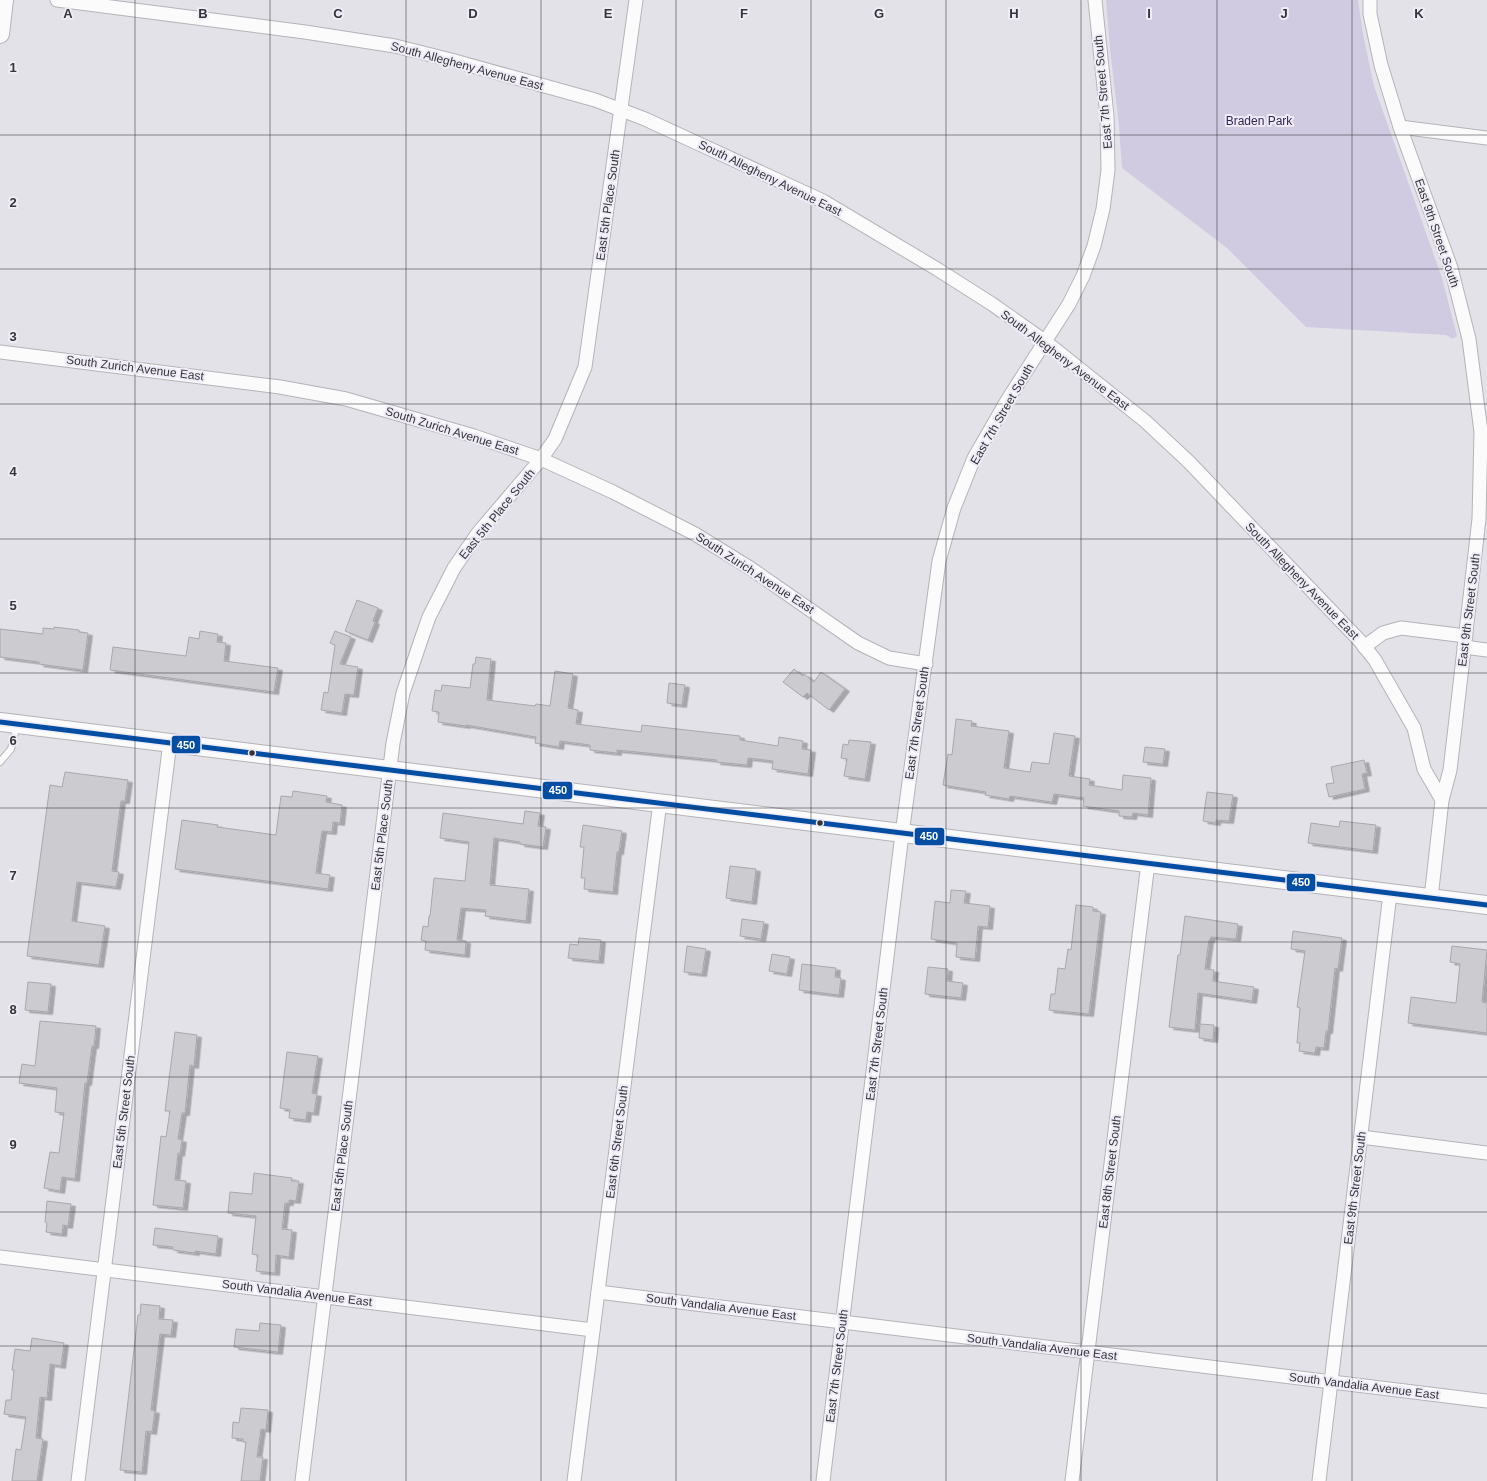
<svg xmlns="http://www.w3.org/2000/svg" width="1487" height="1481" font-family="Helvetica,sans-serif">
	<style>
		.green { fill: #d1cbe2 }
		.building { fill: #cccbd0; stroke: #a8a8ac; filter: url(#shadow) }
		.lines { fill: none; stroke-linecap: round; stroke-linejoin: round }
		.lane-casing { stroke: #b4b3b8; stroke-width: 8 }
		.street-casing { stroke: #b4b3b8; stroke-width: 15 }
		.secondary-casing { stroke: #b4b3b8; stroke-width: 20 }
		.lane { stroke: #fbfbfc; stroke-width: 6 }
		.street { stroke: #fbfbfc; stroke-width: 13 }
		.secondary { stroke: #fbfbfc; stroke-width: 18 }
		.bus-1-casing { stroke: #efecf8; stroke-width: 8 }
		.bus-1 { stroke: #034ea2; stroke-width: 5 }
		.grid { fill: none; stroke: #353439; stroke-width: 1; stroke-opacity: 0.55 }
		.bus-dot { fill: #353439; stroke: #efecf8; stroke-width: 1.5 }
		.labels { text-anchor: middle; stroke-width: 4; stroke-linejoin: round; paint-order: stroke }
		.street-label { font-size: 12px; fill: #353439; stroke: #efecf8 }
		.park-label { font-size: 12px; fill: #352554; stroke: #efecf8 }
		.grid-label { font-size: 13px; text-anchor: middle; font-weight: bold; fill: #353439; stroke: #efecf8; stroke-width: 4; stroke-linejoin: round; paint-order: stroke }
		.line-badge { stroke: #efecf8; stroke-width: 1.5 }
		.badge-label { font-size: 11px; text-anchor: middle; font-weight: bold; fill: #fff }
	</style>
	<defs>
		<filter id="shadow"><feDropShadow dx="4.5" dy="2.5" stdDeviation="0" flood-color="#0004"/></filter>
	</defs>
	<rect width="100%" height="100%" fill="#e3e2e8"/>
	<!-- green -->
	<path class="green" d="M 1106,0 L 1358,0 L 1363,34 L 1374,86 L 1442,278 L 1457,336 L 1453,339 L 1446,335 L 1306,327 L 1227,248 L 1122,168 L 1119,126 L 1110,49 Z"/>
	<!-- building -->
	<g class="building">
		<path d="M 357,600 L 378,608 L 373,621 L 375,622 L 368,640 L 345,631 Z"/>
		<path d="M 54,627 L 79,630 L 79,632 L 88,633 L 83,670 L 39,664 L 39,662 L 0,657 L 0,629 L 43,634 L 43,628 L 54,629 Z"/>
		<path d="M 200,631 L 218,634 L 217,642 L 226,643 L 224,661 L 278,668 L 274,692 L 110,670 L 113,647 L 186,656 L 189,637 L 199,639 Z"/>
		<path d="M 335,631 L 351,637 L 340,664 L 358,667 L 354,695 L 345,694 L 342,713 L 321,710 L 324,692 L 328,693 L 335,645 L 330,643 Z"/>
		<path d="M 476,657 L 491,659 L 487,700 L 535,706 L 536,704 L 550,706 L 555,671 L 573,674 L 568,708 L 578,710 L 576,724 L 641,732 L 642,725 L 704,732 L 740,736 L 740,740 L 778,746 L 779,737 L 803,741 L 802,749 L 811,750 L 808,774 L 772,769 L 773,761 L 748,758 L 747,765 L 716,762 L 717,760 L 617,750 L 617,753 L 590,750 L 590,745 L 560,741 L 559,747 L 535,743 L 536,737 L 466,725 L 466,726 L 438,722 L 439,712 L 432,711 L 435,690 L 441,691 L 442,685 L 470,688 L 473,664 L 475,664 Z"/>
		<path d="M 794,669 L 803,676 L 804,674 L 814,682 L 821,672 L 845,689 L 829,710 L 807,693 L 803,697 L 783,682 Z"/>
		<path d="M 669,683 L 685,685 L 682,705 L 667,703 Z"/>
		<path d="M 956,719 L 972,721 L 971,726 L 1009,731 L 1004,768 L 1030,772 L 1032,762 L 1049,764 L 1054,733 L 1075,736 L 1069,776 L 1090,779 L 1089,785 L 1122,790 L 1123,775 L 1151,778 L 1148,815 L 1133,813 L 1132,817 L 1119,816 L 1119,811 L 1083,806 L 1084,798 L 1054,794 L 1052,802 L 1010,796 L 1009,799 L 985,795 L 986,792 L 943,785 L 948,754 L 952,755 Z"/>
		<path d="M 849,740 L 871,742 L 865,779 L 844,776 L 847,759 L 841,758 L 843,744 L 848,745 Z"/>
		<path d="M 1145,747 L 1165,749 L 1163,764 L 1143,762 Z"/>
		<path d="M 1364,760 L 1367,773 L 1362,774 L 1365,789 L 1329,797 L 1326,784 L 1334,783 L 1331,767 Z"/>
		<path d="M 65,772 L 128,780 L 125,801 L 121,801 L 112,871 L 119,872 L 116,887 L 77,882 L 72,921 L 105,926 L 99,965 L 27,956 L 50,785 L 62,787 Z"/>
		<path d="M 293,791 L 327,796 L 326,802 L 342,805 L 340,823 L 333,822 L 332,832 L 322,831 L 316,873 L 330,875 L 328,889 L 175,869 L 182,820 L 218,825 L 217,827 L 276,835 L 281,796 L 292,797 Z"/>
		<path d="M 1207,792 L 1233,795 L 1229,821 L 1216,820 L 1216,823 L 1203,821 Z"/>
		<path d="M 525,811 L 540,813 L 538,826 L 546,827 L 543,847 L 520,844 L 520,842 L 494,838 L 490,885 L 529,889 L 526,921 L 485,916 L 486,910 L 461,908 L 457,940 L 466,941 L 465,955 L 425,950 L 426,941 L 421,940 L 423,926 L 428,927 L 429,916 L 430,916 L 434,878 L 465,881 L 469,842 L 440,838 L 443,813 L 523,824 Z"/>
		<path d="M 1340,821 L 1376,825 L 1373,851 L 1308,843 L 1311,823 L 1339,827 Z"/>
		<path d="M 583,825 L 622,831 L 619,852 L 617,852 L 613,892 L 584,889 L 585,878 L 581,878 L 584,847 L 580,847 Z"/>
		<path d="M 730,866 L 756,869 L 752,902 L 726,898 Z"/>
		<path d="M 951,890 L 966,891 L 964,903 L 990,906 L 988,927 L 978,926 L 975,959 L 956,957 L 957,943 L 931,939 L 935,901 L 950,903 Z"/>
		<path d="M 1076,905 L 1093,907 L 1093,911 L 1101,912 L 1089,1014 L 1049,1010 L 1051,994 L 1055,994 L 1058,968 L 1065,969 L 1068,949 L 1071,950 Z"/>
		<path d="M 1185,916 L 1238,924 L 1236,939 L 1211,937 L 1210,940 L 1209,940 L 1205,969 L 1214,970 L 1213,981 L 1254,987 L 1252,1001 L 1198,993 L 1195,1030 L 1169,1027 L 1178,955 L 1180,955 Z"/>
		<path d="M 742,919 L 764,922 L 761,939 L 740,936 Z"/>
		<path d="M 1293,931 L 1342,938 L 1338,969 L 1335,968 L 1328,1031 L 1326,1031 L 1324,1048 L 1316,1047 L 1315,1053 L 1299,1051 L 1300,1043 L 1297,1043 L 1300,1008 L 1297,1007 L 1305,951 L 1291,949 Z"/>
		<path d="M 579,938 L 601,940 L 599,961 L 568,958 L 570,944 L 578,945 Z"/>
		<path d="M 687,946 L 706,949 L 702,974 L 684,972 Z"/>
		<path d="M 1452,946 L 1487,950 L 1482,1002 L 1487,1003 L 1487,1033 L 1408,1023 L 1411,997 L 1456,1003 L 1460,964 L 1450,962 Z"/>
		<path d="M 772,954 L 790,957 L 787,974 L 769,971 Z"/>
		<path d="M 802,964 L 836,968 L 835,977 L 841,978 L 839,995 L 799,990 Z"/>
		<path d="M 928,967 L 948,969 L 947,981 L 963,983 L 961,998 L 925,994 Z"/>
		<path d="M 28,982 L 51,984 L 48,1012 L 25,1010 Z"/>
		<path d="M 40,1021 L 96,1026 L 94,1046 L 92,1046 L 87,1083 L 85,1083 L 75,1179 L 62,1177 L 60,1191 L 44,1188 L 50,1152 L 59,1153 L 64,1113 L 55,1112 L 57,1088 L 19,1083 L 22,1064 L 35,1066 Z"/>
		<path d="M 1200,1024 L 1214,1025 L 1213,1040 L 1199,1038 Z"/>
		<path d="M 175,1032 L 197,1035 L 194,1066 L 190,1065 L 185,1113 L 182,1113 L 178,1139 L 182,1140 L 180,1154 L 178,1153 L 175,1180 L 186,1181 L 183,1208 L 153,1205 L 161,1136 L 166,1137 L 170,1111 L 165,1111 Z"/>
		<path d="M 287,1052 L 318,1056 L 312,1093 L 317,1094 L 314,1113 L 307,1112 L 306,1120 L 289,1118 L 290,1110 L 280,1108 Z"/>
		<path d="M 254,1173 L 292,1178 L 291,1181 L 299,1181 L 296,1201 L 289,1200 L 289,1203 L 285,1203 L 282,1229 L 292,1230 L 289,1257 L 276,1255 L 275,1273 L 256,1271 L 258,1255 L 252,1254 L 256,1216 L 228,1213 L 230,1192 L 252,1194 Z"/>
		<path d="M 47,1201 L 71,1204 L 68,1226 L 63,1225 L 62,1234 L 46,1232 L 47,1223 L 45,1222 Z"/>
		<path d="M 155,1228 L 218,1236 L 216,1254 L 195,1251 L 195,1253 L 173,1250 L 173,1247 L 153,1245 Z"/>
		<path d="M 141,1304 L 160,1306 L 159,1319 L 173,1320 L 171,1335 L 160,1334 L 151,1410 L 155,1411 L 152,1432 L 146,1431 L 142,1472 L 120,1470 L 138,1315 L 140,1315 Z"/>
		<path d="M 260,1323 L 281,1325 L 278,1352 L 234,1347 L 236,1329 L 259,1331 Z"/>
		<path d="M 32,1338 L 64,1343 L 61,1366 L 50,1364 L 47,1398 L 40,1397 L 36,1438 L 43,1439 L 37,1481 L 12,1481 L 16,1449 L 21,1450 L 26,1417 L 4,1414 L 6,1400 L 11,1400 L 14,1370 L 12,1370 L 15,1349 L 30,1351 Z"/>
		<path d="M 241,1408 L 268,1410 L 266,1430 L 261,1429 L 257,1457 L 263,1457 L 260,1481 L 241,1481 L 246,1442 L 243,1442 L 243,1439 L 232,1438 L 233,1422 L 239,1423 Z"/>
	</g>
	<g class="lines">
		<defs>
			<path id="lane" d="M 0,762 L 11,749 L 17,725"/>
			<g id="street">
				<path d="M 57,0 L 305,32 L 395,46 L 451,60 L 595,100 L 645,119 L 823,201 L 937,269 L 992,304 L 1046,342 L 1145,421 L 1189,462 L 1360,641 L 1375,660 L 1414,728 L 1424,769 L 1442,800"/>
				<path d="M 1370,0 L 1370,14 L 1381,65 L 1400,127 L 1451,268 L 1469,339 L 1481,432 L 1479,519 L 1454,736 L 1450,770 L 1442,800 L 1431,898"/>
				<path d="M 1400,127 L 1487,138"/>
				<path d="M 0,352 L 280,387 L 346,399 L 474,436 L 541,459 L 613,492 L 695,534 L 750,568 L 858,643 L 889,658 L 926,664"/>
				<path d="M 1364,647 L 1383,633 L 1401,628 L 1466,636"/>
				<path d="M 1464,647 L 1487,650"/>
				<path d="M 1361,1137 L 1487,1153"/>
				<path d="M 0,1257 L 593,1330"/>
				<path d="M 598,1292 L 1487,1401"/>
				<path d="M 78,1481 L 170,742"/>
				<path d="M 302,1481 L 393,743 L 403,693 L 422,637 L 429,617 L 454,568 L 478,533 L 541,459 L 555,439 L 585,367 L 636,0"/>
				<path d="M 574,1481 L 660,802"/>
				<path d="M 823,1481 L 902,834 L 939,561 L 954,508 L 974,458 L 1008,399 L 1069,304 L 1083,276 L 1094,246 L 1103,209 L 1108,170 L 1107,116 L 1095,0"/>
				<path d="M 1072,1481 L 1148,863"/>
				<path d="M 1319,1481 L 1390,894"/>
			</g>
			<g id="secondary">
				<path d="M 0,34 L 4,0"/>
				<path d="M 0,722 L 1487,905"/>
			</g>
		</defs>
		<!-- lane casing -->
		<use href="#lane" class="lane-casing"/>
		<!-- street casing -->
		<use href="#street" class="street-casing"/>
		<!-- secondary casing -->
		<use href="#secondary" class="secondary-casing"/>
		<!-- lane -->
		<use href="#lane" class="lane"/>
		<!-- street -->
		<use href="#street" class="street"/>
		<!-- secondary -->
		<use href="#secondary" class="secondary"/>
		<defs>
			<path id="bus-1" d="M 0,722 L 1487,905"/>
		</defs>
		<!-- bus-1 casing -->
		<use href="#bus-1" class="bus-1-casing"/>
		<!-- bus-1 -->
		<use href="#bus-1" class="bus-1"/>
	</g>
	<!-- grid -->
	<path class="grid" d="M 135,0 L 135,1481M 270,0 L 270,1481M 406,0 L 406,1481M 541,0 L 541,1481M 676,0 L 676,1481M 811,0 L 811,1481M 946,0 L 946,1481M 1081,0 L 1081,1481M 1217,0 L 1217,1481M 1352,0 L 1352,1481M 0,135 L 1487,135M 0,269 L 1487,269M 0,404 L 1487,404M 0,539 L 1487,539M 0,673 L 1487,673M 0,808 L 1487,808M 0,942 L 1487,942M 0,1077 L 1487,1077M 0,1212 L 1487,1212M 0,1346 L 1487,1346"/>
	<!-- markers -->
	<g class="bus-dot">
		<circle cx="252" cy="753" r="3.5"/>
		<circle cx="820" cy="823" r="3.5"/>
	</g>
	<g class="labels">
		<!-- street labels -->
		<g class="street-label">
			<text transform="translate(467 66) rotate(15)" y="4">South Allegheny Avenue East</text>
			<text transform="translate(1103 92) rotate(-95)" y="4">East 7th Street South</text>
			<text transform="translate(770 178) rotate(26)" y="4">South Allegheny Avenue East</text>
			<text transform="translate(608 205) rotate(-82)" y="4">East 5th Place South</text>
			<text transform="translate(1437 233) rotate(71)" y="4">East 9th Street South</text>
			<text transform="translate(1065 360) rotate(37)" y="4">South Allegheny Avenue East</text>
			<text transform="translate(135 368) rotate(7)" y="4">South Zurich Avenue East</text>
			<text transform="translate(1002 414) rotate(-60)" y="4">East 7th Street South</text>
			<text transform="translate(452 431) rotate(17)" y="4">South Zurich Avenue East</text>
			<text transform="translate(497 514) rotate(-51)" y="4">East 5th Place South</text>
			<text transform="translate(755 573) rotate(33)" y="4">South Zurich Avenue East</text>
			<text transform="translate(1302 581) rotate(46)" y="4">South Allegheny Avenue East</text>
			<text transform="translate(1469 610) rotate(-83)" y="4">East 9th Street South</text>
			<text transform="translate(917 723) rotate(-82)" y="4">East 7th Street South</text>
			<text transform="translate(382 835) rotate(-83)" y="4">East 5th Place South</text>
			<text transform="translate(877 1044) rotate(-83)" y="4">East 7th Street South</text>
			<text transform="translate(124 1112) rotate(-83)" y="4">East 5th Street South</text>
			<text transform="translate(617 1142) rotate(-83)" y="4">East 6th Street South</text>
			<text transform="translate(342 1156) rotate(-83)" y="4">East 5th Place South</text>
			<text transform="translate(1110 1172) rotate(-83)" y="4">East 8th Street South</text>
			<text transform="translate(1355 1188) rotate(-83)" y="4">East 9th Street South</text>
			<text transform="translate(297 1293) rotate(7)" y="4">South Vandalia Avenue East</text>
			<text transform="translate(721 1307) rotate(7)" y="4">South Vandalia Avenue East</text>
			<text transform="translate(1042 1347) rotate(7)" y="4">South Vandalia Avenue East</text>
			<text transform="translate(837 1366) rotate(-83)" y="4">East 7th Street South</text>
			<text transform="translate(1364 1386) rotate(7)" y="4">South Vandalia Avenue East</text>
		</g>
		<!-- park labels -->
		<g class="park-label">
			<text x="1259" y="125">Braden Park</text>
		</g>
	</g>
	<g class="grid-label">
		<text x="68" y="18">A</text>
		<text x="203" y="18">B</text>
		<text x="338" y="18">C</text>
		<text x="473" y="18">D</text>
		<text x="608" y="18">E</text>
		<text x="744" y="18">F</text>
		<text x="879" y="18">G</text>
		<text x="1014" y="18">H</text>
		<text x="1149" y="18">I</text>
		<text x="1284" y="18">J</text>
		<text x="1419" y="18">K</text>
		<text x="13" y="72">1</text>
		<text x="13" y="207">2</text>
		<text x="13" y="341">3</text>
		<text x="13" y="476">4</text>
		<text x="13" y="610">5</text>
		<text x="13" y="745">6</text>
		<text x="13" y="880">7</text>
		<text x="13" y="1014">8</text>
		<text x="13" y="1149">9</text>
	</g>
	<g class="line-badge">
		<rect x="171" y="735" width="30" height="19" rx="4" fill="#034ea2"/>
		<rect x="542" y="781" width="31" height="19" rx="4" fill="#034ea2"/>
		<rect x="914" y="827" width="31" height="19" rx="4" fill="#034ea2"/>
		<rect x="1286" y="873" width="30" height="19" rx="4" fill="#034ea2"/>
	</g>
	<g class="badge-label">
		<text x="186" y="749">450</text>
		<text x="558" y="794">450</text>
		<text x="929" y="840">450</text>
		<text x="1301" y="886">450</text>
	</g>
</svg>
